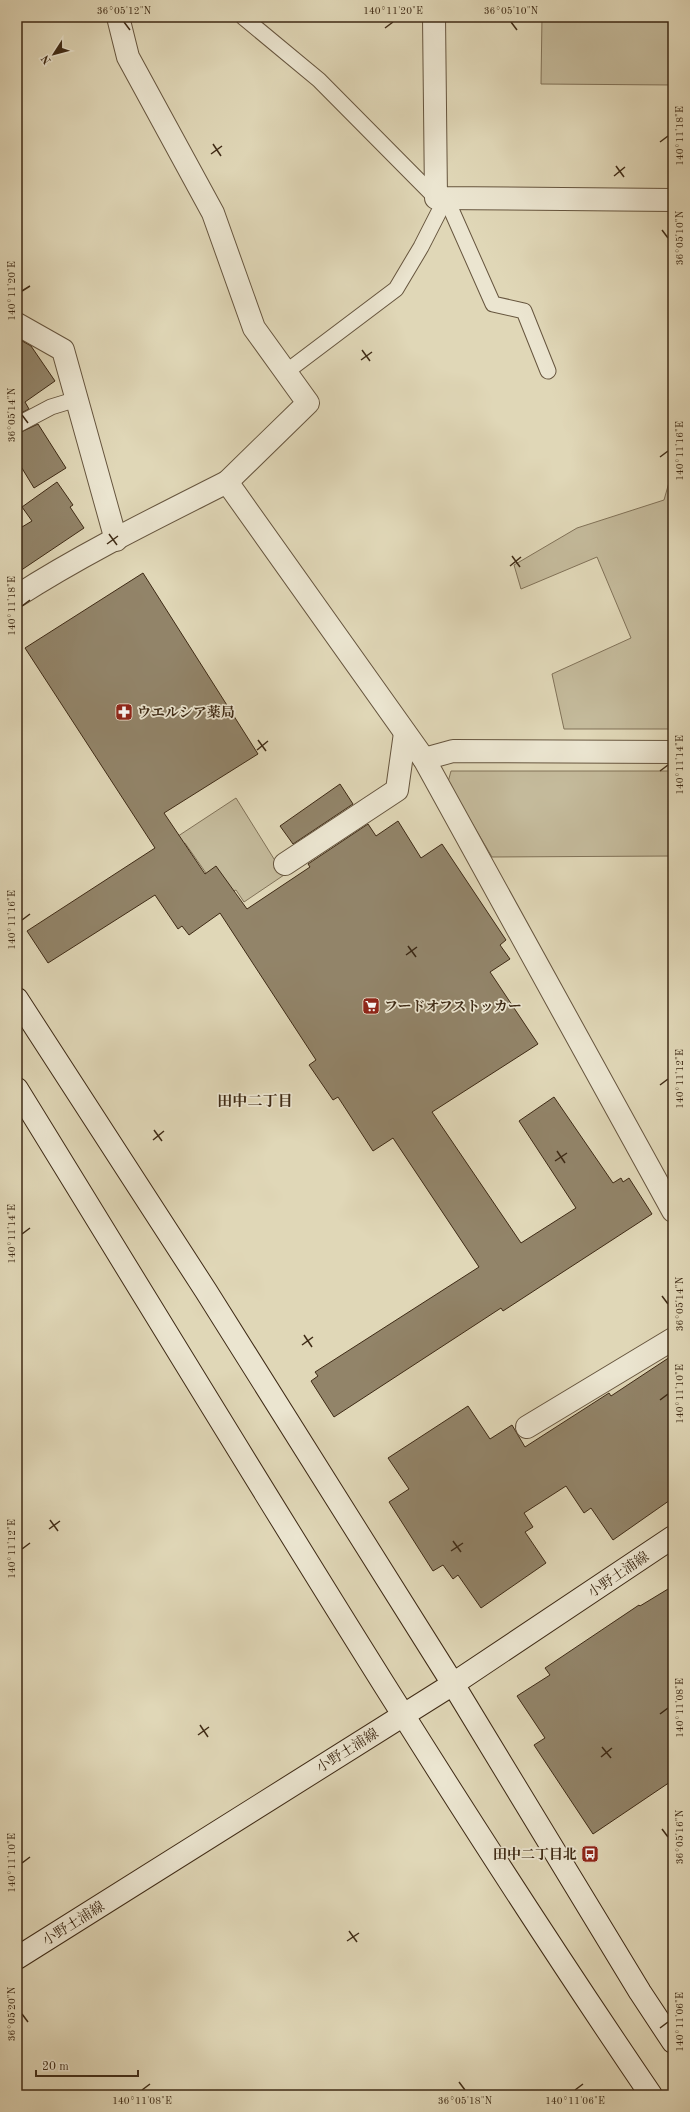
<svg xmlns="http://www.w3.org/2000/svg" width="690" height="2112" font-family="'Old Standard TT','Noto Serif JP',serif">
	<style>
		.green { fill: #c4ba9b; stroke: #817258 }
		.building { fill: #928469; stroke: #3e2a15 }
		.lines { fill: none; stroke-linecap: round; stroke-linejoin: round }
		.lane-casing { stroke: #66553e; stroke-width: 17 }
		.street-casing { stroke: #66553e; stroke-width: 24 }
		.secondary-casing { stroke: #3e2a15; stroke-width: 24 }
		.lane { stroke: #ebe5d0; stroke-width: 15 }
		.street { stroke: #ebe5d0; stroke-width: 22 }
		.secondary { stroke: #ebe5d0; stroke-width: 22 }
		.ticks { fill: none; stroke: #3e2a15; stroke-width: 1.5 }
		.labels { text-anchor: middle; stroke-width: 3.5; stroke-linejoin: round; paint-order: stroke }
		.poi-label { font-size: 14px; font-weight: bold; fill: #3e2a15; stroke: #ebe5d0; text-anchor: start }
		.street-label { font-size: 14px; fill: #3e2a15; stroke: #ebe5d0 }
		.neighbourhood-label { font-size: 15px; font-weight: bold; fill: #3e2a15; stroke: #ebe5d0 }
		.neatline { fill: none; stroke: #3e2a15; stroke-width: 1.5 }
		.ticks-label { font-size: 10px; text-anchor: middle; fill: #3e2a15 }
	</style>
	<rect width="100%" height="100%" fill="#e0d7b7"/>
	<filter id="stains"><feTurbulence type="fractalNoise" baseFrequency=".005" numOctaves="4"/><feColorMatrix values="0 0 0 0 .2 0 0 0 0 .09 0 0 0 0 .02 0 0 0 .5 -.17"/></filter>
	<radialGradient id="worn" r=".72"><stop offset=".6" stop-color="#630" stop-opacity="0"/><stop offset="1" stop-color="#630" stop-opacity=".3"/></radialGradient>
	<!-- green -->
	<g class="green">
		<path d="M 542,17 L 673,17 L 673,85 L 541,84 Z"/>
		<path d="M 672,472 L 673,729 L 564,729 L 552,674 L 631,638 L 597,557 L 521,589 L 514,565 L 577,528 L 664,500 Z"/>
		<path d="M 451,771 L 673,771 L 673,856 L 492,857 L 448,782 Z"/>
		<path d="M 236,798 L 284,875 L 244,902 L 236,890 L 222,896 L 185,843 L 139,873 L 134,865 Z"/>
	</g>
	<!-- building -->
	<g class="building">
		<path d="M 17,338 L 31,346 L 55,381 L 25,402 L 29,409 L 17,415 Z"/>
		<path d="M 38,424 L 66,468 L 34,488 L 17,460 L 17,434 Z"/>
		<path d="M 57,482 L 73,505 L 70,507 L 84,528 L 17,573 L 17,530 L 32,521 L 22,507 Z"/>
		<path d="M 143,573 L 258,754 L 164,813 L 205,874 L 216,866 L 247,909 L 310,867 L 308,864 L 368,824 L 376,836 L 398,821 L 421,858 L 442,844 L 506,940 L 500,945 L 510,959 L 490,972 L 538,1044 L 432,1112 L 521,1243 L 576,1208 L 519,1121 L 554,1097 L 613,1183 L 621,1178 L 623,1182 L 629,1178 L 652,1214 L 503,1311 L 501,1308 L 334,1417 L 311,1381 L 318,1376 L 315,1372 L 479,1267 L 393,1138 L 373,1151 L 338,1097 L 333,1100 L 309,1065 L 316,1060 L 220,913 L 189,935 L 182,926 L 178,929 L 155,895 L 48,963 L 27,931 L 155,848 L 25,648 Z"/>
		<path d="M 340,784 L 353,804 L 293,844 L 280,826 Z"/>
		<path d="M 673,1355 L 673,1498 L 613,1540 L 591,1508 L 584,1513 L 566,1486 L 524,1513 L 533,1527 L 525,1532 L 546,1563 L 481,1608 L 458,1575 L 453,1579 L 443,1565 L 433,1571 L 389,1502 L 409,1489 L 388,1458 L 468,1406 L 490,1439 L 512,1425 L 525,1447 L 609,1393 L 611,1396 Z"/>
		<path d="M 673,1586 L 673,1780 L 593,1834 L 534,1745 L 545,1738 L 517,1696 L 550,1675 L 545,1668 L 639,1605 L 640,1606 Z"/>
	</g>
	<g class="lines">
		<defs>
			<g id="lane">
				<path d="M 243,17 L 319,80 L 436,198"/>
				<path d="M 446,198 L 493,304 L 524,311 L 548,371"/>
				<path d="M 286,372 L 396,289 L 421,247 L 446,198"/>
				<path d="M 17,425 L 51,407 L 77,399"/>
			</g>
			<g id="street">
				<path d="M 118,17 L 128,57 L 213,213 L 254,328 L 308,403 L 227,482"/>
				<path d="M 434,17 L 436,198 L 673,200"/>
				<path d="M 17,324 L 63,350 L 116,540"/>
				<path d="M 17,596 C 84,553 156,518 227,482 L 424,759 L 673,1211"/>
				<path d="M 424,759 L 453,751 L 673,752"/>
				<path d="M 285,864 L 397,790 L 405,733"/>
				<path d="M 527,1427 L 673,1339"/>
			</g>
			<g id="secondary">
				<path d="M 17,999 L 206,1291 L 453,1684 L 640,1992 L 673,2042"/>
				<path d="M 17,1089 C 225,1426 428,1767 651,2095"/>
				<path d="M 17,1958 L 453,1684 L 673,1537"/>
			</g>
		</defs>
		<!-- lane casing -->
		<use href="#lane" class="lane-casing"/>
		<!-- street casing -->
		<use href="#street" class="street-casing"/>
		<!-- secondary casing -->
		<use href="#secondary" class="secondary-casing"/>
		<!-- lane -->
		<use href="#lane" class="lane"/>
		<!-- street -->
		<use href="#street" class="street"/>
		<!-- secondary -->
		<use href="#secondary" class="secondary"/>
	</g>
	<!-- ticks -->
	<path class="ticks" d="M 124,22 L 130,30M 511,22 L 517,30M 385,28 L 393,22M 660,142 L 668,136M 213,144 L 221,156M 211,154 L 222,146M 616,166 L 624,177M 614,176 L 625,167M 662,230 L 668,238M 22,291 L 30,286M 362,350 L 370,361M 361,360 L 372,352M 22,415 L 28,423M 660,457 L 668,451M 109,534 L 117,545M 107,544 L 118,536M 512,556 L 520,567M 510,566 L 521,557M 22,606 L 30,600M 258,740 L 266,751M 257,750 L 268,741M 660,771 L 668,765M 22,920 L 30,914M 408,946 L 416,957M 406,955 L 417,947M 660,1085 L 668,1079M 154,1130 L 162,1141M 153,1140 L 164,1131M 557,1151 L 565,1163M 555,1161 L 567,1153M 22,1234 L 30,1228M 662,1296 L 668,1304M 304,1335 L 312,1347M 302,1345 L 313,1337M 660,1400 L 668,1394M 50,1520 L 58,1531M 49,1529 L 60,1521M 453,1541 L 461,1552M 22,1549 L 30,1543M 451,1551 L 463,1543M 660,1714 L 668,1708M 200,1725 L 208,1737M 198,1735 L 209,1727M 602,1747 L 611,1758M 601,1757 L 612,1748M 662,1829 L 668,1837M 22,1863 L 30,1857M 349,1931 L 357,1942M 347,1941 L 359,1933M 22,2014 L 28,2022M 660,2028 L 668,2022M 459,2082 L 465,2090M 142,2090 L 150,2084M 575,2090 L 583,2084"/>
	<!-- icons -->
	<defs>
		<symbol id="pharmacy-square" viewBox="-11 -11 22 22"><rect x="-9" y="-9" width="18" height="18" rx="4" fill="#8f2418" stroke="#ebe5d0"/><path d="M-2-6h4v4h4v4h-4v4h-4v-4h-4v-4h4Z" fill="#fff"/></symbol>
		<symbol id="supermarket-square" viewBox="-11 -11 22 22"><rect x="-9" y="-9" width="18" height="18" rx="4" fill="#8f2418" stroke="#ebe5d0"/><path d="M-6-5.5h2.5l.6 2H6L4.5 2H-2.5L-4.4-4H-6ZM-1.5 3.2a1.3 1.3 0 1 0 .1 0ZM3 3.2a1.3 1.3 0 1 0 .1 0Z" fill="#fff"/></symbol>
		<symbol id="bus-square" viewBox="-11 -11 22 22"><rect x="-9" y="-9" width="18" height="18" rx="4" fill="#8f2418" stroke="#ebe5d0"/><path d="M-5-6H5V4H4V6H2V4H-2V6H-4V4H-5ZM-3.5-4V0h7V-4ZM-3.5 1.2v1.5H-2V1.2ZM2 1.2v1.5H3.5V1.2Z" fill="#fff"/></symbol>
	</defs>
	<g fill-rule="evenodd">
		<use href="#pharmacy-square" x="114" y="702" width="20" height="20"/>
		<use href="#supermarket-square" x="361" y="996" width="20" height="20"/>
		<use href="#bus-square" x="580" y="1844" width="20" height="20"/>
	</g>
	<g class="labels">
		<!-- poi labels -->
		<g class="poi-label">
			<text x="137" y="717">ウエルシア薬局</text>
			<text x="384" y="1011">フードオフストッカー</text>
			<text x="577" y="1859" text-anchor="end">田中二丁目北</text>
		</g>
		<!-- street labels -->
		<g class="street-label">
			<text transform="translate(618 1574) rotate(-34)" y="5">小野土浦線</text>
			<text transform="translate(347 1750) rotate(-32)" y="5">小野土浦線</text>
			<text transform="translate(73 1923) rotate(-32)" y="5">小野土浦線</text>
		</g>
		<!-- neighbourhood labels -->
		<g class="neighbourhood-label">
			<text x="255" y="1106">田中二丁目</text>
		</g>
	</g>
	<!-- margin -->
	<rect width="690" height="2112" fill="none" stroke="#e0d7b7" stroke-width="44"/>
	<!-- north arrow -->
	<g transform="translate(54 54) rotate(234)" stroke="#ebe5d0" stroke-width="3" paint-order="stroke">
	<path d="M0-3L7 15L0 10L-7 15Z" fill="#3e2a15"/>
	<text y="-6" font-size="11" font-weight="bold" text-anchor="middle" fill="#3e2a15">N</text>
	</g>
	<!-- scale -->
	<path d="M36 2070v6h102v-6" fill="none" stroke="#3e2a15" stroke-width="2"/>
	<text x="42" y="2070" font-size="12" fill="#3e2a15" stroke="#ebe5d0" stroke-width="3" paint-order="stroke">20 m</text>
	<rect x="22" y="22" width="646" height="2068" class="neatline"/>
	<g class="ticks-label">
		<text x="124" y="14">36°05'12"N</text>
		<text x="393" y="14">140°11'20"E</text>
		<text x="511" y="14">36°05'10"N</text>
		<text transform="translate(679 136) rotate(-90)" y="4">140°11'18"E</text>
		<text transform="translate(679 238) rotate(-90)" y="4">36°05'10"N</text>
		<text transform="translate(11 291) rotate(-90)" y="4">140°11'20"E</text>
		<text transform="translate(11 415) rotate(-90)" y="4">36°05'14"N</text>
		<text transform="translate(679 451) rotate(-90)" y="4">140°11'16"E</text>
		<text transform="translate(11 606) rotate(-90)" y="4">140°11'18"E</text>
		<text transform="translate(679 765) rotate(-90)" y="4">140°11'14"E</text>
		<text transform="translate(11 920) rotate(-90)" y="4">140°11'16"E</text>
		<text transform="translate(679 1079) rotate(-90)" y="4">140°11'12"E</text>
		<text transform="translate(11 1234) rotate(-90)" y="4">140°11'14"E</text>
		<text transform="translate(679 1304) rotate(-90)" y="4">36°05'14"N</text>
		<text transform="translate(679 1394) rotate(-90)" y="4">140°11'10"E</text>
		<text transform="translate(11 1549) rotate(-90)" y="4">140°11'12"E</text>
		<text transform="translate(679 1708) rotate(-90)" y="4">140°11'08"E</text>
		<text transform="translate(679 1837) rotate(-90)" y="4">36°05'16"N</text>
		<text transform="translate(11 1863) rotate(-90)" y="4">140°11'10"E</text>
		<text transform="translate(11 2014) rotate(-90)" y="4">36°05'20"N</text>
		<text transform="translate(679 2022) rotate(-90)" y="4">140°11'06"E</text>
		<text x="142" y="2104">140°11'08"E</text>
		<text x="465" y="2104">36°05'18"N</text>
		<text x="575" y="2104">140°11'06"E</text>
	</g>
	<rect width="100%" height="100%" filter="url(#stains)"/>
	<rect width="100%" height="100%" fill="url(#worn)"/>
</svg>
